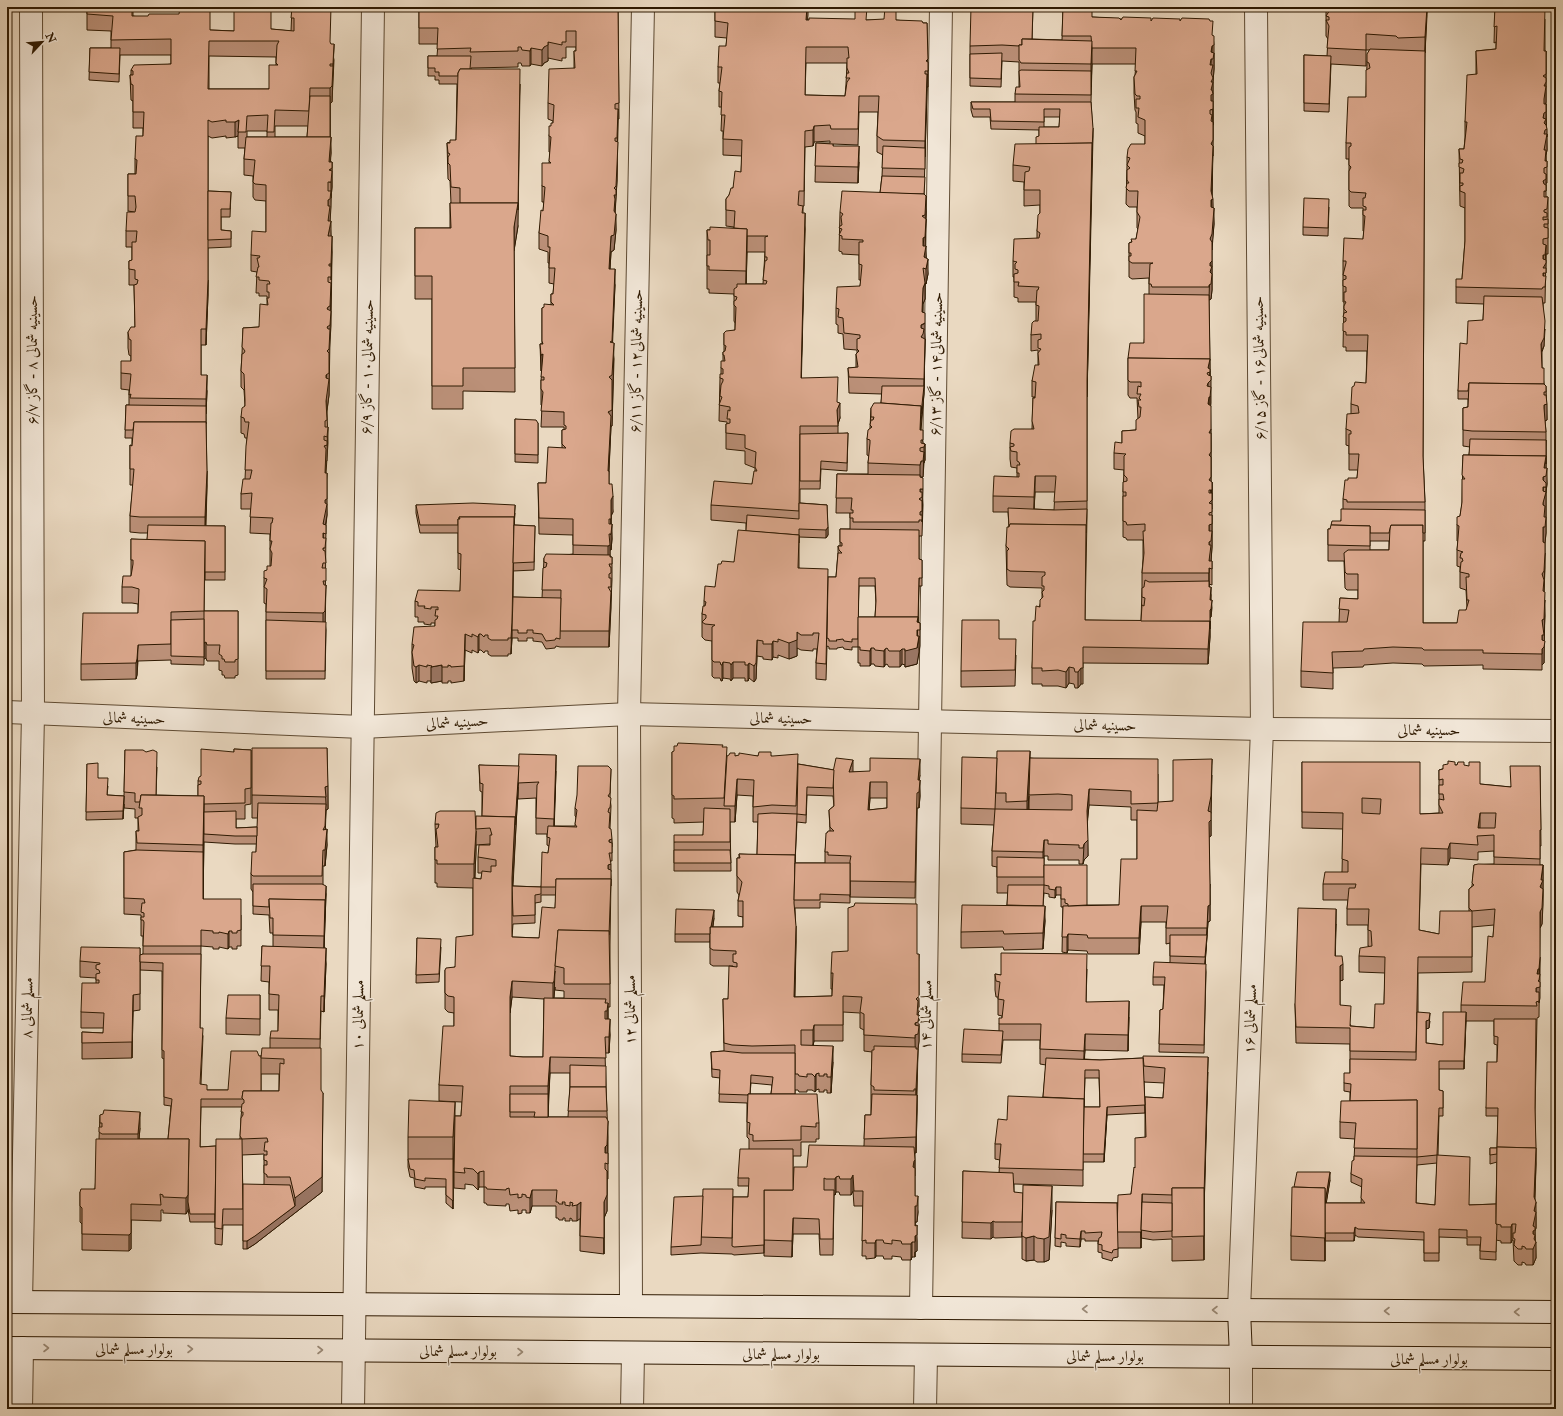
<svg xmlns="http://www.w3.org/2000/svg" width="1563" height="1416" font-family="'IM FELL Double Pica',Amiri,serif">
	<style>
		.lines { fill: none; stroke-linecap: round; stroke-linejoin: round }
		.street-casing { stroke: #5e4a32; stroke-width: 24 }
		.secondary-casing { stroke: #2f1a02; stroke-width: 24 }
		.street { stroke: #f1e6d7; stroke-width: 22 }
		.secondary { stroke: #f1e6d7; stroke-width: 22 }
		.wall { fill: #bb9078; stroke: #2f1a02; fill-rule: evenodd }
		.shaded-wall { fill: #997562; stroke: #2f1a02 }
		.building { fill: #daa78c; stroke: #2f1a02; fill-rule: evenodd }
		.oneway { stroke: #9a8a77 }
		.labels { text-anchor: middle; stroke-width: 3; stroke-linejoin: round; paint-order: stroke }
		.street-label { font-size: 15px; fill: #2f1a02; stroke: #f1e6d7 }
	</style>
	<rect width="100%" height="100%" fill="#ead9c1"/>
	<filter id="stains"><feTurbulence type="fractalNoise" baseFrequency=".005" numOctaves="4"/><feColorMatrix values="0 0 0 0 .2 0 0 0 0 .09 0 0 0 0 .02 0 0 0 .5 -.17"/></filter>
	<radialGradient id="worn" r=".72"><stop offset=".6" stop-color="#630" stop-opacity="0"/><stop offset="1" stop-color="#630" stop-opacity=".3"/></radialGradient>
	<g class="lines">
		<defs>
			<g id="street">
				<path d="M 7,712 L 362,727 L 629,714 L 1262,729 L 1556,731"/>
				<path d="M 21,1302 L 33,714 L 31,7"/>
				<path d="M 631,1306 L 629,714 L 643,7"/>
				<path d="M 921,1308 L 941,7"/>
				<path d="M 1239,1310 L 1262,729 L 1256,7"/>
				<path d="M 21,1409 L 22,1348"/>
				<path d="M 353,1409 L 373,7"/>
				<path d="M 632,1409 L 633,1353"/>
				<path d="M 925,1409 L 926,1355"/>
				<path d="M 1241,1409 L 1241,1357"/>
			</g>
			<g id="secondary">
				<path d="M 7,1302 L 1556,1312"/>
				<path d="M 1239,1310 L 1241,1357"/>
				<path d="M 7,1348 L 1556,1359"/>
			</g>
		</defs>
		<!-- street casing -->
		<use href="#street" class="street-casing"/>
		<!-- secondary casing -->
		<use href="#secondary" class="secondary-casing"/>
		<!-- street -->
		<use href="#street" class="street"/>
		<!-- secondary -->
		<use href="#secondary" class="secondary"/>
	</g>
	<!-- wall -->
	<g class="wall">
		<path d="M 87,7 L 133,7 L 133,16 L 210,30 L 234,31 L 271,29 L 291,31 L 292,7 L 331,44 L 334,60 L 332,102 L 330,104 L 330,137 L 331,153 L 330,162 L 332,162 L 332,187 L 331,198 L 330,221 L 332,252 L 331,326 L 329,355 L 329,395 L 327,411 L 328,443 L 326,473 L 327,515 L 326,525 L 325,622 L 326,630 L 325,679 L 266,679 L 266,604 L 264,603 L 264,578 L 267,570 L 270,566 L 270,534 L 250,533 L 251,509 L 241,509 L 241,494 L 245,479 L 247,438 L 245,438 L 244,434 L 241,433 L 241,417 L 245,405 L 244,390 L 241,387 L 241,371 L 242,354 L 243,328 L 259,327 L 267,305 L 267,296 L 259,296 L 259,293 L 256,293 L 257,272 L 251,271 L 251,255 L 266,232 L 266,201 L 255,200 L 253,197 L 253,176 L 244,175 L 244,159 L 245,148 L 238,148 L 238,136 L 235,137 L 226,138 L 226,136 L 212,138 L 208,136 L 208,191 L 231,192 L 230,217 L 221,217 L 221,230 L 231,231 L 231,247 L 208,248 L 208,295 L 206,345 L 201,345 L 201,375 L 207,391 L 206,414 L 207,486 L 206,526 L 225,526 L 225,580 L 205,580 L 205,558 L 204,611 L 238,611 L 238,675 L 235,676 L 235,678 L 225,678 L 224,675 L 222,675 L 222,671 L 219,670 L 219,661 L 207,661 L 206,658 L 204,659 L 204,665 L 171,664 L 171,660 L 138,661 L 137,675 L 136,679 L 81,680 L 81,664 L 138,613 L 138,604 L 132,603 L 122,603 L 122,587 L 131,576 L 131,539 L 147,540 L 148,533 L 140,533 L 130,532 L 130,516 L 133,485 L 130,485 L 130,445 L 132,446 L 132,438 L 125,438 L 126,405 L 129,405 L 129,390 L 121,389 L 121,373 L 131,361 L 131,356 L 129,355 L 128,348 L 128,332 L 135,327 L 134,285 L 129,285 L 129,261 L 132,260 L 132,247 L 126,247 L 126,231 L 134,212 L 128,211 L 128,174 L 135,174 L 135,159 L 143,136 L 143,128 L 133,128 L 133,101 L 131,100 L 130,75 L 131,75 L 131,70 L 171,64 L 171,55 L 120,55 L 119,82 L 89,80 L 90,48 L 111,48 L 111,31 L 87,30 ZM 209,56 L 276,57 L 276,65 L 269,89 L 209,89 ZM 275,126 L 308,126 L 307,137 L 275,137 ZM 247,131 L 267,131 L 267,137 L 247,137 Z"/>
		<path d="M 419,7 L 618,7 L 619,119 L 618,119 L 617,181 L 615,211 L 616,230 L 614,250 L 611,252 L 610,269 L 615,285 L 612,343 L 614,359 L 612,426 L 611,426 L 609,471 L 609,484 L 613,512 L 611,516 L 611,524 L 612,539 L 611,550 L 610,550 L 610,557 L 612,557 L 612,580 L 609,647 L 560,647 L 556,646 L 555,648 L 546,649 L 542,642 L 533,641 L 533,638 L 527,638 L 527,641 L 518,641 L 518,638 L 512,638 L 511,654 L 508,654 L 508,656 L 491,656 L 488,654 L 488,651 L 485,651 L 484,653 L 481,650 L 479,650 L 478,653 L 472,650 L 472,653 L 465,650 L 464,681 L 451,683 L 451,681 L 448,681 L 448,683 L 442,683 L 442,681 L 431,683 L 431,681 L 427,681 L 427,683 L 419,681 L 416,683 L 414,681 L 412,668 L 412,644 L 435,626 L 435,623 L 431,623 L 431,625 L 424,624 L 424,622 L 418,622 L 418,617 L 415,617 L 415,601 L 460,591 L 461,570 L 458,569 L 458,533 L 420,533 L 416,513 L 416,505 L 515,513 L 514,525 L 535,526 L 534,570 L 513,571 L 513,597 L 542,598 L 544,558 L 573,554 L 573,535 L 539,534 L 538,483 L 546,483 L 562,448 L 562,430 L 564,430 L 564,427 L 541,427 L 542,406 L 541,405 L 541,380 L 542,370 L 541,371 L 540,344 L 542,344 L 542,308 L 551,305 L 551,294 L 553,294 L 554,284 L 549,283 L 549,263 L 548,263 L 548,252 L 539,249 L 539,233 L 543,211 L 544,202 L 542,202 L 542,186 L 549,163 L 550,152 L 549,152 L 549,136 L 551,126 L 553,123 L 553,121 L 548,119 L 548,103 L 574,68 L 574,51 L 576,51 L 576,47 L 566,47 L 566,58 L 562,58 L 562,61 L 548,58 L 548,61 L 544,63 L 542,66 L 531,64 L 530,66 L 522,66 L 521,63 L 518,63 L 518,67 L 471,68 L 518,226 L 514,250 L 515,392 L 463,391 L 463,409 L 432,409 L 432,299 L 415,299 L 415,228 L 450,228 L 450,203 L 451,203 L 450,181 L 448,179 L 447,143 L 456,140 L 457,84 L 439,84 L 439,80 L 435,80 L 435,76 L 428,76 L 428,56 L 437,56 L 438,44 L 419,44 Z"/>
		<path d="M 715,7 L 808,7 L 807,20 L 896,20 L 923,23 L 927,23 L 928,87 L 927,87 L 925,157 L 924,195 L 926,212 L 925,246 L 928,274 L 926,284 L 925,284 L 925,299 L 923,304 L 923,312 L 925,339 L 924,394 L 921,430 L 923,443 L 925,444 L 925,460 L 924,463 L 923,477 L 921,477 L 923,505 L 922,536 L 919,536 L 919,559 L 922,560 L 922,586 L 919,586 L 918,622 L 920,623 L 920,646 L 917,664 L 905,667 L 905,665 L 902,664 L 900,667 L 889,667 L 887,664 L 885,665 L 884,667 L 875,666 L 874,664 L 871,664 L 870,666 L 860,666 L 860,663 L 858,663 L 858,647 L 852,647 L 852,650 L 844,649 L 843,647 L 837,648 L 837,649 L 829,649 L 829,647 L 827,646 L 826,680 L 816,679 L 816,663 L 817,649 L 813,649 L 813,651 L 801,650 L 797,648 L 797,656 L 789,659 L 778,655 L 778,658 L 773,657 L 772,660 L 763,659 L 763,657 L 757,656 L 756,679 L 754,682 L 749,678 L 748,681 L 745,681 L 745,678 L 733,678 L 731,681 L 730,679 L 723,678 L 722,681 L 721,681 L 720,678 L 714,678 L 712,676 L 712,641 L 705,640 L 702,637 L 702,614 L 704,606 L 704,601 L 734,562 L 746,531 L 746,523 L 711,520 L 711,505 L 752,484 L 755,471 L 755,468 L 745,464 L 745,451 L 726,449 L 726,424 L 727,424 L 727,422 L 719,421 L 720,378 L 721,374 L 721,368 L 723,361 L 723,352 L 724,352 L 724,333 L 735,330 L 735,323 L 734,321 L 734,294 L 709,293 L 709,289 L 707,289 L 707,230 L 734,228 L 734,227 L 726,226 L 726,199 L 729,195 L 741,172 L 742,156 L 723,155 L 723,131 L 721,131 L 722,107 L 719,107 L 719,91 L 720,83 L 718,83 L 718,67 L 726,46 L 727,38 L 715,37 ZM 806,63 L 847,63 L 846,84 L 845,96 L 805,95 ZM 859,112 L 878,112 L 877,136 L 877,152 L 883,155 L 882,176 L 880,193 L 840,212 L 839,251 L 842,252 L 842,254 L 859,255 L 859,280 L 861,280 L 860,286 L 836,308 L 836,324 L 838,325 L 838,333 L 843,334 L 844,349 L 857,350 L 857,354 L 856,354 L 856,368 L 848,368 L 849,393 L 882,394 L 881,403 L 871,408 L 870,428 L 867,439 L 867,455 L 869,456 L 868,463 L 868,474 L 837,474 L 836,513 L 850,513 L 850,529 L 840,529 L 840,546 L 838,546 L 838,553 L 836,577 L 828,577 L 799,568 L 799,537 L 826,538 L 828,535 L 827,505 L 800,503 L 800,489 L 820,489 L 821,469 L 847,471 L 848,433 L 838,434 L 838,424 L 840,418 L 837,402 L 801,378 L 805,229 L 803,213 L 803,206 L 804,206 L 805,147 L 813,146 L 814,142 L 830,141 L 830,143 L 816,143 L 815,182 L 858,183 L 859,162 L 833,146 L 833,144 L 858,145 ZM 747,252 L 765,252 L 763,284 L 746,284 ZM 859,586 L 875,586 L 876,603 L 875,617 L 858,617 Z"/>
		<path d="M 1033,7 L 1032,39 L 1062,40 L 1063,7 L 1092,17 L 1151,21 L 1180,21 L 1213,36 L 1214,45 L 1214,69 L 1213,82 L 1213,137 L 1212,194 L 1214,224 L 1212,245 L 1212,290 L 1211,299 L 1209,300 L 1211,445 L 1211,481 L 1212,482 L 1212,547 L 1211,561 L 1212,561 L 1212,585 L 1209,584 L 1209,587 L 1211,595 L 1211,600 L 1212,608 L 1211,617 L 1210,618 L 1210,637 L 1208,664 L 1083,663 L 1083,684 L 1081,684 L 1078,688 L 1075,688 L 1074,684 L 1069,683 L 1066,688 L 1058,686 L 1042,686 L 1042,684 L 1032,684 L 1032,668 L 1035,621 L 1042,598 L 1042,588 L 1010,587 L 1007,585 L 1006,546 L 1009,527 L 1008,512 L 993,512 L 993,496 L 1017,477 L 1017,468 L 1011,467 L 1010,459 L 1010,443 L 1032,429 L 1033,398 L 1035,397 L 1032,397 L 1032,381 L 1038,365 L 1038,350 L 1031,351 L 1031,335 L 1036,320 L 1036,302 L 1018,302 L 1018,298 L 1014,297 L 1014,277 L 1013,277 L 1013,261 L 1037,238 L 1037,231 L 1040,213 L 1040,205 L 1024,206 L 1024,182 L 1013,181 L 1013,165 L 1036,144 L 1039,136 L 1039,130 L 991,129 L 990,117 L 973,117 L 971,110 L 971,102 L 1015,102 L 1015,94 L 1019,87 L 1019,62 L 1002,61 L 1001,87 L 970,86 L 970,46 ZM 1092,64 L 1136,64 L 1135,75 L 1134,77 L 1134,93 L 1135,110 L 1136,112 L 1136,123 L 1138,124 L 1138,133 L 1145,136 L 1145,144 L 1127,157 L 1127,165 L 1126,204 L 1129,207 L 1137,207 L 1137,228 L 1138,229 L 1136,239 L 1131,242 L 1129,243 L 1129,277 L 1132,279 L 1149,278 L 1149,294 L 1144,343 L 1128,358 L 1128,395 L 1130,398 L 1137,398 L 1138,419 L 1136,430 L 1122,431 L 1122,443 L 1114,453 L 1114,469 L 1124,470 L 1123,492 L 1123,537 L 1126,538 L 1127,540 L 1143,540 L 1143,559 L 1142,573 L 1142,589 L 1141,621 L 1085,620 L 1087,517 L 1087,397 L 1093,136 L 1091,102 ZM 1044,117 L 1060,117 L 1059,127 L 1044,127 ZM 1035,492 L 1055,492 L 1054,510 L 1034,509 Z"/>
		<path d="M 1326,7 L 1427,7 L 1425,53 L 1423,458 L 1425,502 L 1425,541 L 1423,541 L 1423,623 L 1457,623 L 1466,610 L 1467,608 L 1466,590 L 1460,588 L 1460,567 L 1457,566 L 1457,550 L 1458,541 L 1457,541 L 1457,525 L 1460,516 L 1462,504 L 1463,455 L 1469,455 L 1470,447 L 1463,446 L 1463,408 L 1468,407 L 1468,399 L 1458,399 L 1458,391 L 1467,344 L 1483,320 L 1484,304 L 1456,303 L 1456,287 L 1462,279 L 1465,241 L 1465,208 L 1460,206 L 1459,149 L 1464,149 L 1465,138 L 1465,122 L 1476,74 L 1476,51 L 1496,49 L 1496,42 L 1494,43 L 1495,7 L 1545,19 L 1545,51 L 1546,51 L 1546,104 L 1547,150 L 1546,155 L 1546,161 L 1547,161 L 1547,183 L 1546,183 L 1546,197 L 1548,197 L 1548,254 L 1546,254 L 1545,303 L 1543,303 L 1544,346 L 1542,352 L 1542,368 L 1544,384 L 1546,386 L 1547,420 L 1545,421 L 1546,432 L 1546,468 L 1547,484 L 1546,492 L 1546,533 L 1545,543 L 1544,543 L 1545,543 L 1545,568 L 1544,592 L 1545,616 L 1544,635 L 1544,663 L 1542,665 L 1542,670 L 1483,669 L 1483,665 L 1424,666 L 1422,664 L 1393,663 L 1364,665 L 1363,667 L 1333,668 L 1333,689 L 1301,687 L 1301,671 L 1339,622 L 1340,598 L 1358,599 L 1358,590 L 1347,590 L 1345,588 L 1344,561 L 1328,561 L 1328,529 L 1330,529 L 1341,521 L 1343,509 L 1343,499 L 1357,478 L 1358,470 L 1349,470 L 1349,446 L 1346,445 L 1346,429 L 1351,414 L 1351,404 L 1366,383 L 1367,351 L 1346,351 L 1346,347 L 1343,347 L 1344,302 L 1343,302 L 1343,261 L 1363,239 L 1364,231 L 1363,231 L 1363,208 L 1351,208 L 1349,206 L 1349,159 L 1346,159 L 1346,143 L 1366,97 L 1367,62 L 1370,50 L 1366,50 L 1366,66 L 1331,64 L 1329,112 L 1304,111 L 1304,55 L 1327,56 L 1328,39 L 1326,36 ZM 1370,541 L 1389,541 L 1389,550 L 1370,550 Z"/>
		<path d="M 1329,207 L 1328,236 L 1303,235 L 1303,227 Z"/>
		<path d="M 515,419 L 538,423 L 538,463 L 515,462 Z"/>
		<path d="M 999,639 L 1016,655 L 1015,686 L 961,687 L 961,671 Z"/>
		<path d="M 722,747 L 727,758 L 735,756 L 771,756 L 798,764 L 834,770 L 853,772 L 920,775 L 919,780 L 920,796 L 919,808 L 917,808 L 915,898 L 850,897 L 850,877 L 850,903 L 820,902 L 820,908 L 795,908 L 796,942 L 795,997 L 832,996 L 832,989 L 831,989 L 831,973 L 917,954 L 919,1012 L 918,1013 L 918,1015 L 919,1015 L 919,1041 L 918,1049 L 917,1095 L 917,1111 L 916,1153 L 915,1153 L 915,1196 L 918,1212 L 917,1222 L 915,1222 L 917,1241 L 917,1251 L 915,1252 L 915,1257 L 912,1257 L 911,1260 L 902,1260 L 901,1257 L 892,1256 L 892,1259 L 884,1259 L 883,1256 L 876,1256 L 875,1258 L 866,1259 L 866,1256 L 862,1256 L 863,1206 L 854,1206 L 853,1191 L 851,1195 L 840,1195 L 839,1192 L 836,1192 L 835,1195 L 834,1195 L 833,1255 L 820,1255 L 819,1234 L 793,1234 L 792,1257 L 764,1256 L 764,1206 L 764,1253 L 734,1255 L 732,1254 L 701,1253 L 671,1255 L 671,1247 L 733,1197 L 748,1197 L 749,1186 L 738,1186 L 738,1178 L 749,1149 L 749,1139 L 747,1137 L 747,1103 L 719,1102 L 720,1078 L 712,1077 L 711,1052 L 724,1051 L 723,999 L 728,999 L 733,966 L 713,966 L 710,964 L 710,942 L 675,942 L 675,934 L 714,918 L 713,927 L 743,927 L 743,917 L 738,916 L 738,901 L 739,895 L 737,892 L 737,858 L 739,858 L 739,854 L 757,855 L 758,822 L 753,822 L 753,796 L 737,795 L 735,822 L 730,822 L 731,871 L 674,871 L 674,842 L 703,835 L 704,822 L 674,823 L 674,819 L 672,818 L 672,752 ZM 807,795 L 833,796 L 834,806 L 829,810 L 830,831 L 827,833 L 825,852 L 825,863 L 795,863 L 797,822 L 806,823 ZM 870,798 L 887,798 L 887,808 L 869,810 ZM 843,1012 L 860,1013 L 860,1028 L 864,1030 L 864,1051 L 872,1052 L 871,1085 L 871,1115 L 865,1115 L 864,1146 L 807,1167 L 793,1190 L 793,1156 L 801,1156 L 801,1142 L 816,1142 L 816,1139 L 819,1139 L 819,1123 L 795,1094 L 795,1090 L 798,1090 L 799,1092 L 807,1092 L 807,1090 L 812,1090 L 815,1092 L 816,1090 L 819,1089 L 819,1092 L 824,1092 L 824,1090 L 827,1090 L 827,1093 L 831,1093 L 833,1062 L 813,1045 L 814,1041 L 843,1041 ZM 751,1083 L 772,1085 L 771,1094 L 750,1094 Z"/>
		<path d="M 327,748 L 328,809 L 326,810 L 325,829 L 327,845 L 325,866 L 323,866 L 323,884 L 326,894 L 324,948 L 326,964 L 324,1012 L 321,1011 L 320,1048 L 322,1192 L 255,1244 L 247,1249 L 243,1249 L 243,1225 L 223,1225 L 222,1245 L 215,1244 L 215,1195 L 215,1222 L 190,1222 L 188,1209 L 188,1210 L 186,1214 L 163,1213 L 163,1210 L 161,1210 L 161,1221 L 131,1220 L 131,1249 L 129,1251 L 82,1250 L 82,1224 L 80,1222 L 80,1192 L 95,1189 L 99,1139 L 100,1115 L 140,1128 L 139,1139 L 168,1139 L 171,1106 L 164,1105 L 164,1059 L 162,1058 L 162,971 L 140,970 L 140,955 L 143,954 L 143,936 L 141,936 L 141,915 L 124,914 L 124,852 L 136,850 L 136,831 L 138,831 L 138,818 L 135,818 L 135,809 L 124,808 L 124,804 L 123,819 L 86,820 L 87,764 L 98,778 L 108,786 L 107,795 L 124,796 L 125,750 L 157,767 L 156,795 L 198,796 L 198,781 L 201,776 L 234,752 L 234,749 L 251,750 L 251,804 L 245,805 L 245,819 L 236,819 L 236,828 L 257,827 L 257,844 L 235,844 L 204,842 L 203,899 L 241,915 L 241,946 L 237,946 L 237,949 L 232,949 L 232,947 L 229,947 L 228,949 L 219,947 L 219,949 L 213,949 L 213,947 L 201,946 L 200,1028 L 203,1036 L 201,1084 L 207,1090 L 228,1090 L 259,1056 L 261,1056 L 270,1048 L 270,1038 L 278,1031 L 278,1010 L 269,1010 L 269,982 L 261,981 L 262,946 L 273,947 L 273,933 L 270,933 L 269,915 L 253,914 L 253,892 L 251,889 L 251,874 L 256,852 L 258,818 L 252,818 L 252,795 ZM 261,1074 L 279,1074 L 279,1091 L 261,1091 ZM 201,1107 L 242,1107 L 241,1117 L 241,1118 L 240,1139 L 216,1146 L 200,1147 ZM 264,1154 L 264,1184 L 243,1202 L 242,1155 Z"/>
		<path d="M 997,758 L 1030,758 L 1158,774 L 1158,803 L 1173,801 L 1212,775 L 1211,813 L 1211,836 L 1209,837 L 1210,899 L 1210,921 L 1208,922 L 1205,964 L 1206,972 L 1204,1053 L 1159,1052 L 1160,1010 L 1163,1009 L 1164,985 L 1153,985 L 1153,977 L 1170,962 L 1170,943 L 1166,944 L 1166,922 L 1141,922 L 1139,954 L 1088,954 L 1087,951 L 1068,950 L 1067,953 L 1062,952 L 1063,907 L 1061,907 L 1061,895 L 1056,895 L 1055,898 L 1049,897 L 1049,894 L 1044,893 L 1043,906 L 1045,921 L 1043,949 L 1004,950 L 1003,947 L 961,948 L 961,932 L 1007,905 L 1008,893 L 997,893 L 997,867 L 992,866 L 992,851 L 994,825 L 961,824 L 961,808 ZM 1029,796 L 1029,810 L 1028,810 ZM 1089,805 L 1131,807 L 1131,820 L 1137,820 L 1137,859 L 1119,905 L 1087,905 L 1044,865 L 1044,856 L 1048,856 L 1048,860 L 1079,860 L 1079,864 L 1083,864 L 1084,860 L 1088,856 L 1087,823 Z"/>
		<path d="M 1302,762 L 1420,814 L 1439,813 L 1439,770 L 1455,765 L 1464,765 L 1480,784 L 1510,787 L 1540,766 L 1541,846 L 1540,846 L 1540,865 L 1543,865 L 1543,896 L 1542,924 L 1540,928 L 1539,1017 L 1537,1018 L 1535,1112 L 1536,1164 L 1535,1198 L 1536,1218 L 1536,1228 L 1535,1231 L 1536,1258 L 1533,1265 L 1526,1265 L 1525,1263 L 1522,1262 L 1522,1265 L 1518,1265 L 1514,1261 L 1513,1240 L 1512,1240 L 1511,1243 L 1501,1243 L 1501,1241 L 1496,1240 L 1496,1260 L 1480,1259 L 1480,1245 L 1467,1245 L 1467,1238 L 1439,1237 L 1439,1261 L 1424,1261 L 1424,1240 L 1358,1237 L 1355,1235 L 1354,1241 L 1325,1241 L 1325,1211 L 1325,1261 L 1291,1260 L 1291,1236 L 1294,1187 L 1330,1180 L 1326,1203 L 1361,1203 L 1362,1187 L 1351,1182 L 1351,1174 L 1354,1160 L 1355,1139 L 1340,1138 L 1340,1122 L 1350,1101 L 1350,1092 L 1344,1091 L 1344,1083 L 1350,1073 L 1350,1044 L 1296,1043 L 1295,1004 L 1336,924 L 1335,956 L 1343,980 L 1340,981 L 1340,1005 L 1351,1026 L 1374,1028 L 1384,1004 L 1385,973 L 1359,972 L 1359,956 L 1369,946 L 1368,946 L 1368,925 L 1347,925 L 1347,909 L 1348,900 L 1323,900 L 1323,884 L 1342,872 L 1343,829 L 1302,828 ZM 1494,851 L 1494,864 L 1474,865 L 1472,886 L 1469,889 L 1469,911 L 1439,934 L 1419,930 L 1421,864 L 1448,865 L 1450,858 L 1478,860 L 1478,852 ZM 1494,925 L 1493,937 L 1485,982 L 1461,1005 L 1461,1012 L 1443,1045 L 1426,1043 L 1426,1029 L 1429,1028 L 1430,1021 L 1418,1012 L 1418,973 L 1472,972 L 1472,927 ZM 1466,1021 L 1494,1021 L 1494,1044 L 1497,1045 L 1497,1062 L 1486,1108 L 1486,1116 L 1498,1116 L 1497,1148 L 1490,1148 L 1490,1164 L 1497,1162 L 1496,1204 L 1469,1205 L 1438,1155 L 1439,1116 L 1443,1116 L 1443,1091 L 1439,1090 L 1439,1069 L 1464,1069 ZM 1437,1163 L 1435,1205 L 1416,1203 L 1417,1165 Z"/>
		<path d="M 479,765 L 556,771 L 554,826 L 575,826 L 576,817 L 575,816 L 575,808 L 611,769 L 610,798 L 611,806 L 610,828 L 612,843 L 612,861 L 610,861 L 611,878 L 610,944 L 610,1007 L 608,1007 L 608,1019 L 610,1035 L 609,1053 L 605,1053 L 606,1087 L 608,1137 L 608,1179 L 607,1179 L 607,1211 L 604,1218 L 604,1254 L 580,1251 L 580,1218 L 577,1221 L 572,1221 L 572,1219 L 570,1218 L 570,1221 L 565,1221 L 565,1218 L 563,1218 L 563,1220 L 559,1220 L 558,1218 L 556,1218 L 556,1206 L 532,1206 L 530,1213 L 526,1213 L 526,1210 L 522,1210 L 522,1213 L 518,1214 L 518,1210 L 510,1211 L 509,1204 L 506,1204 L 506,1206 L 487,1205 L 486,1203 L 484,1203 L 484,1187 L 479,1187 L 478,1190 L 473,1185 L 465,1184 L 465,1189 L 454,1188 L 454,1144 L 453,1167 L 453,1209 L 446,1203 L 446,1187 L 425,1187 L 425,1189 L 415,1187 L 414,1178 L 410,1177 L 408,1167 L 408,1137 L 455,1116 L 461,1116 L 462,1102 L 439,1101 L 439,1085 L 454,1026 L 454,1013 L 448,1012 L 445,1009 L 445,970 L 455,967 L 473,935 L 473,888 L 437,887 L 437,883 L 435,883 L 435,847 L 436,847 L 435,824 L 476,822 L 482,816 L 482,792 L 480,791 ZM 518,787 L 518,799 L 536,798 L 536,834 L 547,834 L 547,845 L 549,846 L 548,853 L 541,887 L 513,886 ZM 490,844 L 490,845 L 478,857 L 478,873 L 482,873 L 481,879 L 475,878 L 476,845 ZM 541,895 L 556,895 L 555,908 L 539,938 L 512,937 L 513,924 L 535,923 L 535,903 L 541,902 ZM 555,987 L 555,990 L 564,991 L 564,998 L 554,998 L 554,997 ZM 512,997 L 544,999 L 543,1057 L 523,1057 L 510,1056 L 510,1013 ZM 550,1073 L 570,1073 L 570,1087 L 568,1117 L 548,1117 Z"/>
		<path d="M 417,938 L 441,947 L 439,982 L 416,983 Z"/>
		<path d="M 140,948 L 140,1010 L 133,1011 L 132,1058 L 82,1059 L 82,1032 L 103,1033 L 104,1028 L 81,1028 L 81,1012 L 96,983 L 96,978 L 80,977 L 80,961 Z"/>
		<path d="M 1087,969 L 1086,1002 L 1129,1017 L 1128,1051 L 1085,1050 L 1084,1059 L 1100,1060 L 1143,1058 L 1208,1072 L 1204,1211 L 1204,1260 L 1172,1261 L 1172,1239 L 1153,1240 L 1141,1238 L 1141,1232 L 1141,1248 L 1118,1248 L 1118,1257 L 1113,1258 L 1112,1261 L 1102,1258 L 1102,1253 L 1098,1252 L 1098,1241 L 1085,1241 L 1085,1239 L 1081,1239 L 1080,1247 L 1066,1246 L 1066,1243 L 1061,1242 L 1061,1247 L 1055,1246 L 1056,1202 L 1117,1203 L 1131,1194 L 1135,1168 L 1145,1137 L 1145,1097 L 1163,1098 L 1164,1083 L 1144,1082 L 1144,1081 L 1145,1113 L 1107,1115 L 1104,1162 L 1083,1162 L 1083,1186 L 1014,1184 L 1014,1192 L 1052,1210 L 1049,1260 L 1044,1262 L 1037,1262 L 1034,1260 L 1026,1261 L 1022,1259 L 1022,1232 L 1022,1237 L 995,1238 L 993,1237 L 991,1239 L 962,1238 L 963,1171 L 999,1173 L 1000,1160 L 995,1159 L 995,1144 L 1007,1120 L 1043,1097 L 1046,1065 L 1040,1064 L 1040,1040 L 1003,1040 L 1001,1063 L 962,1062 L 962,1054 L 999,1031 L 999,1024 L 1002,1018 L 1002,1016 L 998,1015 L 998,997 L 996,997 L 995,990 L 995,974 L 1001,975 ZM 1085,1078 L 1099,1078 L 1100,1107 L 1084,1107 Z"/>
		<path d="M 260,995 L 260,1035 L 226,1034 L 226,1018 Z"/>
	</g>
	<!-- shaded-wall -->
	<g class="shaded-wall">
		<path d="M 807,7 L 808,7 L 808,15 L 806,36 L 806,20 Z"/>
		<path d="M 1427,7 L 1427,16 L 1425,53 L 1425,37 Z"/>
		<path d="M 1092,41 L 1092,64 L 1091,87 L 1091,64 Z"/>
		<path d="M 548,42 L 548,61 L 544,63 L 542,66 L 542,50 L 544,47 Z"/>
		<path d="M 334,44 L 332,102 L 330,104 L 330,148 L 330,88 L 332,86 Z"/>
		<path d="M 1212,46 L 1212,59 L 1214,53 L 1214,69 L 1213,82 L 1213,125 L 1213,109 L 1211,110 L 1210,81 Z"/>
		<path d="M 531,48 L 531,64 L 530,66 L 530,51 Z"/>
		<path d="M 1546,51 L 1546,102 L 1544,112 L 1546,104 L 1546,130 L 1547,129 L 1547,137 L 1547,134 L 1547,150 L 1546,155 L 1546,166 L 1545,168 L 1543,134 L 1543,76 Z"/>
		<path d="M 927,74 L 927,90 L 925,157 L 925,141 Z"/>
		<path d="M 520,84 L 518,226 L 514,251 L 514,227 Z"/>
		<path d="M 618,109 L 617,181 L 615,215 L 614,211 L 614,188 L 617,154 Z"/>
		<path d="M 239,120 L 238,136 L 235,137 L 235,122 Z"/>
		<path d="M 1213,122 L 1213,156 L 1211,144 Z"/>
		<path d="M 814,126 L 814,142 L 813,146 L 813,130 Z"/>
		<path d="M 1093,128 L 1092,159 L 1087,397 L 1092,143 Z"/>
		<path d="M 331,137 L 331,153 L 330,170 L 332,162 L 332,187 L 331,198 L 331,182 L 329,182 L 329,162 Z"/>
		<path d="M 859,146 L 859,162 L 858,183 L 858,167 Z"/>
		<path d="M 1213,146 L 1212,200 L 1213,199 L 1213,215 L 1211,216 Z"/>
		<path d="M 1546,174 L 1546,191 L 1544,191 L 1543,181 Z"/>
		<path d="M 331,191 L 331,207 L 330,222 L 328,221 L 328,200 Z"/>
		<path d="M 926,196 L 926,212 L 925,231 L 922,216 Z"/>
		<path d="M 1214,208 L 1214,224 L 1212,250 L 1210,239 Z"/>
		<path d="M 805,213 L 805,229 L 801,394 L 801,378 Z"/>
		<path d="M 616,214 L 616,230 L 614,250 L 611,252 L 609,285 L 609,269 L 611,236 Z"/>
		<path d="M 926,219 L 925,249 L 926,246 L 926,261 L 925,268 L 923,246 Z"/>
		<path d="M 331,221 L 331,237 L 328,236 Z"/>
		<path d="M 747,229 L 747,252 L 746,294 L 746,271 Z"/>
		<path d="M 332,236 L 332,252 L 331,280 L 331,264 Z"/>
		<path d="M 1546,245 L 1546,273 L 1543,273 L 1543,287 L 1543,255 L 1543,267 L 1545,264 Z"/>
		<path d="M 928,259 L 928,274 L 926,284 L 926,269 Z"/>
		<path d="M 1212,261 L 1212,290 L 1211,299 L 1209,300 L 1210,263 Z"/>
		<path d="M 615,269 L 615,285 L 612,356 L 610,342 Z"/>
		<path d="M 208,280 L 208,295 L 206,345 L 206,329 Z"/>
		<path d="M 331,283 L 329,395 L 326,417 L 327,309 Z"/>
		<path d="M 925,283 L 925,299 L 923,304 L 922,325 L 925,323 L 925,339 L 924,394 L 921,422 L 920,446 L 921,406 L 924,386 L 925,339 L 921,352 L 921,325 L 923,288 Z"/>
		<path d="M 1545,329 L 1544,346 L 1541,352 L 1541,344 Z"/>
		<path d="M 614,343 L 612,426 L 611,426 L 608,487 L 609,377 Z"/>
		<path d="M 543,354 L 543,370 L 541,371 L 541,355 Z"/>
		<path d="M 1210,359 L 1210,377 L 1211,376 L 1211,403 L 1210,413 L 1210,396 L 1209,398 L 1209,413 L 1208,399 L 1208,383 L 1210,381 L 1210,372 L 1208,368 Z"/>
		<path d="M 207,375 L 207,391 L 206,414 L 206,399 Z"/>
		<path d="M 840,403 L 840,418 L 837,426 L 837,409 Z"/>
		<path d="M 1547,404 L 1547,420 L 1544,421 L 1544,405 Z"/>
		<path d="M 328,427 L 327,457 L 327,461 L 326,461 L 325,489 L 324,446 L 327,445 Z"/>
		<path d="M 1211,429 L 1211,493 L 1209,480 L 1209,433 Z"/>
		<path d="M 1546,440 L 1546,472 L 1547,468 L 1547,484 L 1546,492 L 1546,487 L 1543,487 L 1543,501 L 1546,492 L 1546,533 L 1545,543 L 1543,543 L 1543,558 L 1543,480 Z"/>
		<path d="M 925,444 L 925,460 L 924,463 L 924,447 Z"/>
		<path d="M 924,452 L 923,477 L 921,477 L 920,481 L 920,465 Z"/>
		<path d="M 207,471 L 207,486 L 205,533 L 205,517 Z"/>
		<path d="M 327,473 L 327,515 L 324,533 L 323,533 L 323,549 L 323,524 Z"/>
		<path d="M 1035,476 L 1035,492 L 1034,512 L 1034,497 Z"/>
		<path d="M 1212,482 L 1212,509 L 1209,503 L 1212,500 Z"/>
		<path d="M 920,489 L 923,489 L 922,522 L 922,520 L 919,515 Z"/>
		<path d="M 613,496 L 613,512 L 611,516 L 611,535 L 611,500 Z"/>
		<path d="M 515,505 L 514,533 L 512,638 L 511,654 L 514,517 Z"/>
		<path d="M 1212,515 L 1212,547 L 1211,561 L 1209,568 L 1209,589 L 1209,525 Z"/>
		<path d="M 612,524 L 612,539 L 611,550 L 611,534 Z"/>
		<path d="M 828,527 L 828,535 L 826,538 L 826,530 Z"/>
		<path d="M 610,545 L 610,561 L 608,562 L 608,546 Z"/>
		<path d="M 1545,553 L 1544,596 L 1543,607 L 1542,574 Z"/>
		<path d="M 919,578 L 917,648 L 919,636 L 919,652 L 917,664 L 905,667 L 905,651 Z"/>
		<path d="M 326,585 L 325,627 L 323,629 L 323,613 Z"/>
		<path d="M 1211,587 L 1211,595 L 1210,608 L 1210,600 Z"/>
		<path d="M 611,592 L 611,608 L 609,647 L 609,631 Z"/>
		<path d="M 1212,600 L 1211,617 L 1210,618 L 1210,610 Z"/>
		<path d="M 1545,600 L 1544,663 L 1542,665 L 1542,620 Z"/>
		<path d="M 1210,621 L 1210,637 L 1208,664 L 1208,649 Z"/>
		<path d="M 797,632 L 797,656 L 789,659 L 789,643 Z"/>
		<path d="M 465,634 L 465,650 L 464,681 L 464,666 Z"/>
		<path d="M 479,634 L 479,650 L 478,653 L 478,637 Z"/>
		<path d="M 757,640 L 757,656 L 756,679 L 754,682 L 754,666 Z"/>
		<path d="M 773,641 L 773,657 L 772,660 L 772,644 Z"/>
		<path d="M 206,642 L 206,658 L 204,659 L 204,643 Z"/>
		<path d="M 138,645 L 137,675 L 136,679 L 136,663 Z"/>
		<path d="M 871,648 L 871,664 L 870,666 L 870,651 Z"/>
		<path d="M 885,649 L 885,665 L 884,667 L 884,651 Z"/>
		<path d="M 902,649 L 902,664 L 900,667 L 900,651 Z"/>
		<path d="M 723,662 L 723,678 L 722,681 L 722,665 Z"/>
		<path d="M 733,662 L 733,678 L 731,681 L 731,665 Z"/>
		<path d="M 749,663 L 749,678 L 748,681 L 748,665 Z"/>
		<path d="M 419,665 L 419,681 L 416,683 L 416,667 Z"/>
		<path d="M 442,665 L 442,681 L 431,683 L 431,667 Z"/>
		<path d="M 1069,667 L 1069,683 L 1066,688 L 1066,672 Z"/>
		<path d="M 1081,668 L 1081,684 L 1078,688 L 1078,672 Z"/>
		<path d="M 1030,751 L 1030,774 L 1027,825 L 1027,801 Z"/>
		<path d="M 556,755 L 556,771 L 554,834 L 554,819 Z"/>
		<path d="M 920,759 L 920,775 L 918,792 L 918,780 Z"/>
		<path d="M 1212,759 L 1211,812 L 1209,822 L 1211,820 L 1211,836 L 1209,837 L 1208,811 Z"/>
		<path d="M 853,760 L 853,775 L 849,772 Z"/>
		<path d="M 519,766 L 519,774 L 512,894 L 512,878 L 515,817 Z"/>
		<path d="M 737,779 L 737,795 L 735,822 L 735,806 Z"/>
		<path d="M 920,780 L 920,796 L 919,808 L 919,792 Z"/>
		<path d="M 870,782 L 870,798 L 868,825 L 868,810 Z"/>
		<path d="M 328,786 L 328,809 L 326,810 L 325,842 L 323,830 L 326,804 L 325,787 Z"/>
		<path d="M 1089,789 L 1089,805 L 1087,827 L 1087,811 Z"/>
		<path d="M 124,796 L 124,804 L 123,819 L 123,811 Z"/>
		<path d="M 204,796 L 204,820 L 203,915 L 203,845 Z"/>
		<path d="M 1480,813 L 1480,828 L 1478,828 Z"/>
		<path d="M 327,829 L 327,845 L 325,866 L 325,850 Z"/>
		<path d="M 476,831 L 476,854 L 474,888 L 474,864 Z"/>
		<path d="M 612,839 L 612,847 L 609,848 L 609,840 Z"/>
		<path d="M 1044,840 L 1044,856 L 1043,868 L 1043,852 Z"/>
		<path d="M 1088,840 L 1088,856 L 1084,860 L 1083,864 L 1084,844 Z"/>
		<path d="M 1450,843 L 1450,858 L 1448,865 L 1448,849 Z"/>
		<path d="M 611,864 L 611,872 L 608,873 L 608,865 Z"/>
		<path d="M 1543,865 L 1543,905 L 1542,924 L 1540,928 L 1541,880 Z"/>
		<path d="M 1210,884 L 1210,921 L 1208,922 L 1205,965 L 1208,906 Z"/>
		<path d="M 326,886 L 326,894 L 324,951 L 324,936 Z"/>
		<path d="M 1056,887 L 1056,895 L 1055,898 L 1055,890 Z"/>
		<path d="M 1045,906 L 1045,921 L 1043,949 L 1043,933 Z"/>
		<path d="M 1141,906 L 1141,922 L 1139,954 L 1139,938 Z"/>
		<path d="M 1336,909 L 1336,924 L 1335,972 L 1335,956 Z"/>
		<path d="M 714,910 L 714,918 L 710,942 L 710,934 Z"/>
		<path d="M 796,926 L 796,942 L 794,1013 L 794,997 Z"/>
		<path d="M 229,931 L 229,947 L 228,949 L 228,934 Z"/>
		<path d="M 1068,934 L 1068,950 L 1067,953 L 1067,937 Z"/>
		<path d="M 326,948 L 326,964 L 324,1012 L 324,996 Z"/>
		<path d="M 919,954 L 919,1012 L 918,1013 L 918,1022 L 919,1015 L 919,1041 L 918,1049 L 916,1105 L 915,1038 L 916,999 Z"/>
		<path d="M 1540,957 L 1540,998 L 1539,1003 L 1539,1001 L 1536,1002 L 1536,988 L 1538,969 L 1538,981 L 1539,980 Z"/>
		<path d="M 1343,964 L 1343,980 L 1340,981 L 1340,966 Z"/>
		<path d="M 555,971 L 554,997 L 553,999 L 553,983 Z"/>
		<path d="M 512,981 L 512,997 L 510,1013 L 510,997 Z"/>
		<path d="M 133,995 L 133,1011 L 132,1058 L 132,1042 Z"/>
		<path d="M 1129,1001 L 1129,1017 L 1128,1051 L 1128,1035 Z"/>
		<path d="M 608,1003 L 608,1019 L 607,1027 L 607,1011 Z"/>
		<path d="M 1466,1012 L 1466,1020 L 1464,1069 L 1464,1061 Z"/>
		<path d="M 1430,1013 L 1429,1028 L 1426,1029 L 1426,1021 Z"/>
		<path d="M 610,1019 L 610,1035 L 609,1053 L 609,1037 Z"/>
		<path d="M 814,1025 L 814,1041 L 813,1046 L 813,1030 Z"/>
		<path d="M 1085,1034 L 1085,1050 L 1084,1067 L 1084,1051 Z"/>
		<path d="M 833,1046 L 833,1062 L 831,1093 L 831,1077 Z"/>
		<path d="M 550,1057 L 550,1073 L 548,1102 L 548,1133 L 548,1086 Z"/>
		<path d="M 1208,1057 L 1204,1211 L 1204,1260 L 1204,1188 Z"/>
		<path d="M 816,1074 L 816,1090 L 815,1092 L 815,1077 Z"/>
		<path d="M 323,1093 L 322,1192 L 255,1244 L 247,1249 L 247,1241 L 295,1206 L 295,1198 Z"/>
		<path d="M 917,1095 L 917,1111 L 916,1153 L 916,1137 Z"/>
		<path d="M 455,1102 L 455,1132 L 453,1167 L 453,1209 L 453,1137 Z"/>
		<path d="M 1107,1107 L 1107,1115 L 1104,1162 L 1104,1154 Z"/>
		<path d="M 140,1112 L 140,1128 L 138,1150 L 138,1134 Z"/>
		<path d="M 608,1121 L 607,1161 L 605,1163 L 605,1153 Z"/>
		<path d="M 189,1139 L 188,1210 L 186,1214 L 186,1198 Z"/>
		<path d="M 1536,1148 L 1536,1164 L 1534,1213 L 1534,1197 Z"/>
		<path d="M 915,1160 L 915,1176 L 914,1176 L 914,1161 Z"/>
		<path d="M 607,1171 L 607,1211 L 604,1218 L 604,1254 L 604,1202 Z"/>
		<path d="M 479,1172 L 479,1187 L 478,1190 L 478,1174 Z"/>
		<path d="M 1330,1172 L 1330,1180 L 1325,1211 L 1325,1261 L 1325,1203 Z"/>
		<path d="M 853,1175 L 853,1191 L 851,1195 L 851,1179 Z"/>
		<path d="M 836,1177 L 836,1192 L 835,1195 L 835,1179 Z"/>
		<path d="M 1052,1186 L 1052,1210 L 1049,1260 L 1044,1262 L 1044,1239 Z"/>
		<path d="M 532,1190 L 532,1206 L 530,1213 L 530,1198 Z"/>
		<path d="M 1142,1194 L 1142,1210 L 1141,1248 L 1141,1232 Z"/>
		<path d="M 918,1196 L 918,1212 L 917,1222 L 915,1222 L 915,1241 L 915,1236 L 917,1225 L 917,1251 L 915,1252 L 915,1257 L 915,1206 Z"/>
		<path d="M 581,1202 L 581,1218 L 577,1221 L 577,1205 Z"/>
		<path d="M 1536,1202 L 1536,1228 L 1535,1231 L 1535,1244 L 1536,1242 L 1536,1258 L 1533,1265 L 1533,1226 L 1534,1211 Z"/>
		<path d="M 793,1218 L 793,1234 L 792,1257 L 792,1241 Z"/>
		<path d="M 131,1220 L 131,1249 L 129,1251 L 129,1235 Z"/>
		<path d="M 993,1221 L 993,1237 L 991,1239 L 991,1223 Z"/>
		<path d="M 1512,1224 L 1512,1240 L 1511,1243 L 1511,1227 Z"/>
		<path d="M 1355,1227 L 1355,1235 L 1354,1241 L 1354,1233 Z"/>
		<path d="M 1081,1231 L 1081,1239 L 1080,1247 L 1080,1239 Z"/>
		<path d="M 1034,1236 L 1034,1260 L 1026,1261 L 1026,1238 Z"/>
		<path d="M 876,1240 L 876,1256 L 875,1258 L 875,1243 Z"/>
		<path d="M 912,1242 L 912,1257 L 911,1260 L 911,1244 Z"/>
	</g>
	<!-- building -->
	<g class="building">
		<path d="M 87,7 L 132,7 L 132,16 L 148,16 L 149,14 L 179,14 L 180,7 L 210,7 L 210,30 L 234,31 L 234,7 L 271,7 L 271,29 L 294,31 L 294,18 L 291,18 L 292,7 L 331,7 L 330,42 L 331,44 L 334,44 L 333,64 L 330,64 L 330,66 L 333,66 L 332,86 L 330,88 L 310,88 L 309,111 L 275,110 L 274,132 L 267,132 L 268,115 L 247,116 L 246,132 L 238,132 L 239,120 L 235,122 L 226,122 L 226,120 L 212,122 L 208,120 L 208,280 L 206,329 L 201,329 L 201,375 L 207,375 L 206,399 L 130,398 L 131,394 L 129,395 L 131,374 L 121,373 L 121,361 L 131,361 L 131,340 L 129,339 L 128,332 L 131,327 L 135,327 L 134,285 L 137,284 L 138,280 L 135,279 L 135,270 L 129,269 L 129,261 L 132,260 L 132,242 L 136,242 L 137,231 L 126,231 L 127,212 L 135,212 L 136,207 L 135,196 L 128,196 L 128,174 L 136,174 L 137,160 L 135,159 L 136,136 L 143,136 L 144,112 L 133,112 L 133,85 L 131,84 L 130,75 L 133,75 L 133,71 L 131,70 L 134,65 L 171,64 L 171,39 L 111,40 L 113,16 L 87,14 ZM 209,41 L 279,41 L 277,45 L 276,63 L 278,65 L 269,65 L 269,89 L 208,89 Z"/>
		<path d="M 419,7 L 618,7 L 619,103 L 615,104 L 615,109 L 618,109 L 617,138 L 615,138 L 615,141 L 618,142 L 617,165 L 616,186 L 614,188 L 616,190 L 616,195 L 614,195 L 615,199 L 614,211 L 616,214 L 614,235 L 611,236 L 609,269 L 615,269 L 612,341 L 610,342 L 614,343 L 612,375 L 609,377 L 612,380 L 612,410 L 608,412 L 611,416 L 608,471 L 609,471 L 609,484 L 612,484 L 613,496 L 611,500 L 611,519 L 609,519 L 609,524 L 612,524 L 611,534 L 609,534 L 610,545 L 608,546 L 573,545 L 573,519 L 539,518 L 538,483 L 546,483 L 548,447 L 566,448 L 562,444 L 562,430 L 566,429 L 566,426 L 564,425 L 564,412 L 541,411 L 543,392 L 541,389 L 541,380 L 544,380 L 544,377 L 541,377 L 543,354 L 541,355 L 540,344 L 543,344 L 542,341 L 542,308 L 544,307 L 544,304 L 554,305 L 551,302 L 551,294 L 553,294 L 555,268 L 549,268 L 550,247 L 548,247 L 548,236 L 539,233 L 541,210 L 543,211 L 545,187 L 542,186 L 542,163 L 551,163 L 549,161 L 551,137 L 549,136 L 549,126 L 551,126 L 551,123 L 553,123 L 554,105 L 548,103 L 549,69 L 575,68 L 574,51 L 576,51 L 576,31 L 566,31 L 566,42 L 562,42 L 562,45 L 548,42 L 548,45 L 544,47 L 542,50 L 531,48 L 530,51 L 522,50 L 521,47 L 518,47 L 518,51 L 470,52 L 471,48 L 437,49 L 438,28 L 419,28 Z"/>
		<path d="M 715,7 L 807,7 L 806,20 L 809,20 L 809,18 L 855,19 L 855,7 L 867,7 L 866,20 L 884,19 L 885,7 L 896,7 L 896,20 L 922,21 L 923,23 L 927,23 L 928,59 L 926,61 L 928,62 L 928,71 L 925,71 L 925,74 L 927,74 L 925,141 L 883,140 L 877,136 L 879,96 L 859,96 L 858,129 L 831,129 L 830,125 L 814,126 L 813,130 L 805,131 L 804,191 L 799,191 L 798,205 L 803,206 L 802,213 L 805,213 L 801,378 L 838,377 L 837,402 L 840,403 L 837,410 L 838,426 L 800,426 L 799,511 L 711,505 L 714,481 L 752,484 L 754,471 L 757,471 L 755,467 L 756,452 L 745,448 L 745,435 L 726,433 L 726,424 L 730,423 L 730,419 L 727,419 L 728,410 L 730,411 L 730,407 L 719,405 L 722,397 L 720,396 L 721,385 L 723,381 L 723,379 L 720,378 L 720,374 L 723,374 L 723,369 L 721,368 L 721,361 L 725,361 L 724,355 L 723,355 L 723,352 L 725,351 L 726,346 L 724,345 L 724,333 L 726,331 L 735,330 L 736,307 L 734,305 L 734,301 L 736,300 L 737,297 L 734,296 L 734,289 L 737,287 L 737,284 L 766,284 L 767,281 L 763,280 L 765,261 L 767,260 L 767,257 L 765,257 L 765,237 L 768,236 L 747,236 L 747,229 L 734,228 L 735,211 L 726,210 L 726,199 L 729,195 L 731,188 L 733,188 L 735,171 L 741,172 L 742,140 L 723,139 L 725,115 L 721,115 L 722,92 L 719,91 L 722,67 L 718,67 L 719,46 L 726,46 L 728,23 L 715,21 ZM 806,47 L 848,47 L 849,58 L 847,58 L 847,68 L 849,73 L 847,73 L 846,78 L 850,78 L 847,82 L 845,96 L 805,95 Z"/>
		<path d="M 971,7 L 1033,7 L 1032,39 L 1022,39 L 1022,45 L 1019,45 L 1019,46 L 1002,45 L 970,46 Z"/>
		<path d="M 1063,7 L 1092,7 L 1092,17 L 1119,18 L 1121,20 L 1123,17 L 1151,18 L 1151,21 L 1153,18 L 1180,19 L 1180,21 L 1182,18 L 1209,19 L 1210,21 L 1213,21 L 1212,35 L 1214,36 L 1214,45 L 1212,46 L 1211,52 L 1214,53 L 1213,59 L 1211,59 L 1210,65 L 1213,65 L 1211,73 L 1213,78 L 1211,82 L 1213,82 L 1211,90 L 1212,90 L 1213,94 L 1211,95 L 1211,101 L 1213,101 L 1213,109 L 1210,110 L 1210,114 L 1212,115 L 1211,121 L 1213,122 L 1213,140 L 1211,144 L 1213,146 L 1211,191 L 1213,199 L 1211,200 L 1211,207 L 1214,208 L 1212,234 L 1210,239 L 1212,242 L 1212,261 L 1210,263 L 1210,266 L 1212,266 L 1210,272 L 1212,274 L 1211,284 L 1209,285 L 1209,287 L 1152,287 L 1151,284 L 1149,284 L 1150,264 L 1153,263 L 1132,263 L 1129,261 L 1129,256 L 1131,256 L 1131,253 L 1129,253 L 1129,243 L 1132,242 L 1131,239 L 1136,239 L 1140,217 L 1137,212 L 1138,191 L 1129,191 L 1126,188 L 1127,183 L 1129,183 L 1127,180 L 1127,170 L 1130,168 L 1127,165 L 1130,158 L 1127,157 L 1128,149 L 1131,144 L 1145,144 L 1145,120 L 1138,117 L 1139,108 L 1136,108 L 1136,99 L 1140,99 L 1140,96 L 1137,96 L 1135,94 L 1134,77 L 1137,71 L 1135,71 L 1136,48 L 1092,48 L 1091,36 L 1062,36 Z"/>
		<path d="M 1326,7 L 1427,7 L 1425,37 L 1398,38 L 1396,36 L 1366,34 L 1366,50 L 1327,48 L 1329,26 L 1326,20 L 1329,20 L 1329,17 L 1326,16 L 1330,10 L 1326,8 Z"/>
		<path d="M 1495,7 L 1545,7 L 1544,51 L 1546,51 L 1546,74 L 1543,76 L 1546,78 L 1546,82 L 1544,86 L 1546,86 L 1544,99 L 1544,104 L 1546,104 L 1546,112 L 1544,113 L 1543,118 L 1546,119 L 1544,123 L 1546,125 L 1547,129 L 1545,130 L 1544,134 L 1547,134 L 1544,150 L 1546,150 L 1545,161 L 1547,161 L 1547,167 L 1544,168 L 1544,173 L 1546,174 L 1546,179 L 1543,181 L 1544,184 L 1546,185 L 1546,191 L 1544,191 L 1544,197 L 1548,197 L 1547,209 L 1544,210 L 1544,212 L 1547,213 L 1547,217 L 1543,217 L 1543,220 L 1548,219 L 1548,224 L 1544,224 L 1544,227 L 1548,228 L 1548,238 L 1543,239 L 1543,244 L 1546,245 L 1545,255 L 1543,255 L 1543,259 L 1546,260 L 1546,263 L 1543,268 L 1546,268 L 1546,273 L 1543,273 L 1543,276 L 1546,276 L 1545,287 L 1543,287 L 1542,289 L 1456,287 L 1456,279 L 1462,279 L 1465,241 L 1465,193 L 1460,191 L 1460,186 L 1463,185 L 1463,183 L 1460,183 L 1460,173 L 1463,173 L 1464,169 L 1459,167 L 1459,163 L 1462,163 L 1463,160 L 1460,159 L 1459,149 L 1464,149 L 1467,122 L 1465,122 L 1467,75 L 1477,74 L 1476,51 L 1496,49 L 1497,26 L 1494,27 Z"/>
		<path d="M 1022,39 L 1092,41 L 1091,64 L 1021,63 L 1019,60 L 1019,45 L 1022,45 Z"/>
		<path d="M 90,48 L 120,48 L 119,74 L 89,72 Z"/>
		<path d="M 1370,49 L 1425,51 L 1423,456 L 1425,502 L 1347,502 L 1347,500 L 1343,499 L 1345,480 L 1348,480 L 1348,478 L 1357,478 L 1359,454 L 1349,454 L 1349,434 L 1351,434 L 1351,431 L 1346,429 L 1347,414 L 1359,413 L 1358,406 L 1351,404 L 1352,387 L 1354,386 L 1355,382 L 1366,383 L 1368,335 L 1346,335 L 1346,332 L 1343,331 L 1343,323 L 1346,321 L 1346,318 L 1343,317 L 1344,313 L 1347,312 L 1344,309 L 1344,306 L 1346,302 L 1344,301 L 1344,292 L 1346,292 L 1346,287 L 1343,286 L 1343,280 L 1346,279 L 1346,276 L 1343,275 L 1346,263 L 1346,261 L 1343,261 L 1344,238 L 1363,239 L 1365,216 L 1363,215 L 1363,210 L 1366,210 L 1366,207 L 1363,206 L 1363,198 L 1365,198 L 1366,193 L 1351,192 L 1349,190 L 1349,171 L 1351,167 L 1349,165 L 1349,147 L 1351,146 L 1351,143 L 1346,143 L 1348,97 L 1366,97 L 1366,70 L 1370,68 L 1369,63 L 1367,62 L 1367,54 Z"/>
		<path d="M 1002,53 L 1001,79 L 970,78 L 970,54 Z"/>
		<path d="M 1304,55 L 1331,56 L 1329,104 L 1304,103 Z"/>
		<path d="M 428,56 L 471,56 L 470,69 L 460,69 L 458,73 L 458,76 L 439,76 L 439,72 L 435,72 L 435,68 L 428,68 Z"/>
		<path d="M 460,69 L 520,69 L 518,210 L 518,203 L 460,203 L 460,188 L 451,187 L 450,165 L 448,163 L 448,157 L 450,154 L 448,153 L 447,143 L 450,143 L 450,140 L 456,140 L 458,73 Z"/>
		<path d="M 1021,70 L 1091,71 L 1091,95 L 1015,94 L 1016,87 L 1020,87 L 1019,71 Z"/>
		<path d="M 310,96 L 330,96 L 330,137 L 307,137 Z"/>
		<path d="M 971,102 L 1091,102 L 1093,128 L 1092,151 L 1092,143 L 1036,144 L 1036,137 L 1039,136 L 1039,127 L 1059,127 L 1060,109 L 1044,109 L 1044,122 L 991,121 L 990,109 L 973,109 Z"/>
		<path d="M 246,137 L 331,137 L 329,162 L 332,162 L 332,168 L 329,170 L 332,171 L 331,182 L 328,182 L 328,191 L 331,191 L 330,199 L 328,200 L 328,206 L 330,206 L 328,221 L 331,221 L 328,236 L 332,236 L 331,264 L 329,264 L 329,266 L 331,266 L 331,277 L 328,277 L 328,282 L 331,283 L 330,306 L 328,307 L 327,309 L 331,311 L 330,325 L 327,327 L 328,329 L 330,329 L 329,349 L 327,351 L 329,353 L 329,373 L 326,375 L 326,378 L 329,379 L 326,401 L 327,420 L 325,421 L 325,427 L 328,427 L 327,437 L 324,436 L 324,440 L 327,441 L 327,445 L 324,446 L 326,449 L 325,473 L 327,473 L 327,499 L 325,500 L 325,503 L 327,504 L 323,524 L 326,525 L 326,534 L 323,533 L 323,538 L 326,538 L 325,548 L 323,548 L 323,550 L 325,551 L 326,563 L 323,563 L 322,568 L 326,568 L 326,581 L 323,581 L 324,585 L 326,585 L 325,611 L 323,613 L 266,612 L 267,589 L 264,587 L 267,579 L 264,578 L 264,571 L 267,570 L 267,566 L 271,566 L 272,553 L 270,549 L 272,541 L 270,541 L 271,523 L 272,523 L 273,518 L 250,517 L 252,493 L 241,494 L 243,479 L 250,479 L 252,470 L 245,470 L 246,446 L 249,422 L 245,422 L 244,418 L 241,417 L 242,408 L 245,406 L 245,400 L 244,374 L 241,371 L 242,354 L 244,353 L 245,351 L 242,347 L 243,328 L 259,327 L 260,304 L 268,305 L 267,298 L 269,298 L 269,292 L 267,292 L 267,284 L 270,284 L 269,281 L 259,280 L 259,277 L 256,277 L 258,267 L 259,267 L 257,258 L 259,258 L 260,256 L 251,255 L 252,231 L 266,232 L 266,185 L 255,184 L 253,182 L 255,160 L 244,159 Z"/>
		<path d="M 816,143 L 833,144 L 833,146 L 859,146 L 858,167 L 815,166 Z"/>
		<path d="M 1092,143 L 1087,381 L 1087,501 L 1054,502 L 1056,476 L 1035,476 L 1034,497 L 993,496 L 994,476 L 1019,477 L 1019,473 L 1017,473 L 1017,465 L 1020,465 L 1019,462 L 1017,461 L 1017,452 L 1011,451 L 1010,447 L 1014,446 L 1014,444 L 1010,443 L 1011,431 L 1014,429 L 1034,429 L 1032,421 L 1033,398 L 1035,398 L 1036,382 L 1032,381 L 1035,365 L 1039,365 L 1038,353 L 1041,349 L 1038,348 L 1038,340 L 1041,339 L 1041,334 L 1031,335 L 1032,323 L 1034,321 L 1038,321 L 1039,306 L 1036,305 L 1037,290 L 1038,290 L 1039,287 L 1018,286 L 1019,282 L 1014,282 L 1014,274 L 1018,273 L 1018,270 L 1015,269 L 1015,264 L 1017,262 L 1013,261 L 1014,239 L 1039,238 L 1040,233 L 1037,231 L 1038,215 L 1040,213 L 1040,190 L 1024,190 L 1025,172 L 1029,171 L 1030,167 L 1013,165 L 1015,144 Z"/>
		<path d="M 883,146 L 925,148 L 925,169 L 882,168 Z"/>
		<path d="M 882,176 L 925,177 L 924,194 L 880,193 Z"/>
		<path d="M 208,191 L 231,192 L 230,209 L 221,209 L 221,230 L 231,231 L 231,239 L 208,240 Z"/>
		<path d="M 842,191 L 924,194 L 926,196 L 925,215 L 922,216 L 926,219 L 925,237 L 923,238 L 923,246 L 926,246 L 924,257 L 928,259 L 926,269 L 923,268 L 925,283 L 923,288 L 922,312 L 925,313 L 925,323 L 921,325 L 921,328 L 924,329 L 923,334 L 921,337 L 925,339 L 924,379 L 849,377 L 848,368 L 858,367 L 856,354 L 859,351 L 857,349 L 857,339 L 860,338 L 860,335 L 844,333 L 843,318 L 838,317 L 839,309 L 836,308 L 837,287 L 860,286 L 862,265 L 859,264 L 859,242 L 863,242 L 863,240 L 842,239 L 842,236 L 839,235 L 842,229 L 839,228 L 840,226 L 842,225 L 841,217 L 843,214 L 840,212 Z"/>
		<path d="M 1304,198 L 1329,199 L 1328,228 L 1303,227 Z"/>
		<path d="M 450,203 L 518,203 L 514,227 L 515,368 L 463,368 L 463,386 L 432,386 L 432,276 L 415,276 L 415,228 L 451,228 Z"/>
		<path d="M 710,227 L 747,229 L 746,271 L 709,270 L 709,266 L 707,266 L 707,255 L 710,255 L 710,240 L 708,240 L 707,230 L 710,230 Z"/>
		<path d="M 1144,294 L 1209,295 L 1210,359 L 1128,358 L 1130,343 L 1144,343 Z"/>
		<path d="M 1484,296 L 1542,297 L 1545,321 L 1544,338 L 1541,344 L 1542,368 L 1544,368 L 1544,384 L 1469,383 L 1468,391 L 1458,391 L 1460,343 L 1467,344 L 1468,321 L 1483,320 Z"/>
		<path d="M 1128,358 L 1210,359 L 1208,368 L 1210,369 L 1210,372 L 1207,373 L 1208,375 L 1211,376 L 1211,380 L 1208,383 L 1207,386 L 1211,387 L 1210,397 L 1209,397 L 1208,404 L 1211,406 L 1211,429 L 1209,433 L 1211,433 L 1211,452 L 1209,455 L 1211,457 L 1211,477 L 1209,480 L 1212,482 L 1212,490 L 1209,490 L 1209,493 L 1212,493 L 1212,500 L 1209,503 L 1212,504 L 1212,512 L 1209,513 L 1209,515 L 1212,515 L 1212,524 L 1209,525 L 1209,531 L 1212,531 L 1211,541 L 1209,542 L 1209,545 L 1211,545 L 1209,561 L 1212,561 L 1212,569 L 1209,568 L 1209,573 L 1142,573 L 1144,553 L 1143,531 L 1145,531 L 1145,524 L 1127,525 L 1126,522 L 1123,521 L 1123,496 L 1126,496 L 1126,492 L 1123,492 L 1123,482 L 1127,481 L 1127,478 L 1124,475 L 1124,456 L 1126,454 L 1114,453 L 1115,442 L 1122,443 L 1122,431 L 1136,430 L 1136,420 L 1140,417 L 1141,407 L 1139,407 L 1138,400 L 1141,400 L 1139,398 L 1141,394 L 1137,394 L 1138,386 L 1141,387 L 1141,382 L 1130,382 L 1128,380 Z"/>
		<path d="M 1469,383 L 1544,384 L 1546,386 L 1546,392 L 1544,392 L 1544,395 L 1546,395 L 1547,404 L 1544,405 L 1544,408 L 1546,432 L 1472,431 L 1463,430 L 1463,408 L 1468,407 Z"/>
		<path d="M 882,386 L 924,386 L 921,414 L 921,406 L 881,403 Z"/>
		<path d="M 874,403 L 881,403 L 921,406 L 920,430 L 923,430 L 923,440 L 921,440 L 921,443 L 925,444 L 924,447 L 920,448 L 920,451 L 924,452 L 923,461 L 921,461 L 920,465 L 868,463 L 870,443 L 870,440 L 867,439 L 868,430 L 872,427 L 870,425 L 871,420 L 873,420 L 874,417 L 871,417 L 871,408 Z"/>
		<path d="M 126,405 L 206,406 L 206,424 L 206,422 L 134,422 L 133,430 L 125,430 Z"/>
		<path d="M 515,419 L 536,420 L 538,423 L 538,455 L 515,454 Z"/>
		<path d="M 134,422 L 206,422 L 207,471 L 205,517 L 140,517 L 130,516 L 134,469 L 130,469 L 130,445 L 132,446 Z"/>
		<path d="M 848,433 L 847,463 L 821,461 L 820,481 L 800,481 L 800,434 Z"/>
		<path d="M 1470,439 L 1546,440 L 1546,464 L 1546,456 L 1469,455 Z"/>
		<path d="M 1463,455 L 1546,456 L 1544,468 L 1547,468 L 1546,476 L 1543,477 L 1543,480 L 1546,483 L 1546,487 L 1543,487 L 1543,491 L 1546,492 L 1543,503 L 1543,505 L 1545,506 L 1544,517 L 1546,517 L 1545,527 L 1543,527 L 1543,542 L 1545,543 L 1545,553 L 1544,571 L 1542,574 L 1544,580 L 1543,591 L 1545,592 L 1544,619 L 1542,620 L 1544,635 L 1542,635 L 1542,640 L 1545,641 L 1544,647 L 1542,649 L 1542,654 L 1483,653 L 1483,650 L 1424,650 L 1422,648 L 1393,647 L 1364,649 L 1363,651 L 1332,652 L 1333,673 L 1301,671 L 1303,622 L 1347,622 L 1349,610 L 1339,609 L 1340,598 L 1358,599 L 1358,574 L 1347,574 L 1345,572 L 1344,553 L 1348,550 L 1389,550 L 1390,528 L 1391,525 L 1423,525 L 1423,623 L 1457,623 L 1459,610 L 1466,610 L 1469,600 L 1467,600 L 1466,577 L 1469,577 L 1469,574 L 1460,572 L 1461,562 L 1463,561 L 1462,558 L 1460,558 L 1461,553 L 1463,552 L 1457,550 L 1459,526 L 1457,525 L 1457,517 L 1460,516 L 1462,502 L 1462,479 L 1465,479 L 1462,475 Z"/>
		<path d="M 837,474 L 920,475 L 920,477 L 923,478 L 923,489 L 920,489 L 920,492 L 922,492 L 922,497 L 919,499 L 922,501 L 922,511 L 920,512 L 920,515 L 922,515 L 922,520 L 919,520 L 919,522 L 853,522 L 853,518 L 850,518 L 850,513 L 853,513 L 853,510 L 851,510 L 852,498 L 836,498 Z"/>
		<path d="M 473,503 L 515,505 L 514,525 L 514,517 L 459,517 L 459,519 L 458,519 L 458,525 L 420,525 L 416,505 Z"/>
		<path d="M 799,503 L 827,505 L 828,527 L 826,530 L 799,529 L 799,543 L 799,535 L 746,531 L 747,515 L 799,519 Z"/>
		<path d="M 1008,508 L 1054,510 L 1087,509 L 1086,533 L 1086,525 L 1010,524 L 1009,527 Z"/>
		<path d="M 1341,509 L 1425,510 L 1425,533 L 1423,533 L 1423,525 L 1391,525 L 1390,528 L 1389,533 L 1370,533 L 1370,526 L 1331,525 L 1332,521 L 1341,521 Z"/>
		<path d="M 459,517 L 514,517 L 512,623 L 511,638 L 508,638 L 508,640 L 491,640 L 488,638 L 488,635 L 485,635 L 484,637 L 481,634 L 479,634 L 478,637 L 472,634 L 472,637 L 465,634 L 464,666 L 451,667 L 451,666 L 448,665 L 448,667 L 442,667 L 442,665 L 431,667 L 432,666 L 427,665 L 427,667 L 419,665 L 416,667 L 414,666 L 412,652 L 414,645 L 412,644 L 414,627 L 435,626 L 435,620 L 437,619 L 438,616 L 435,616 L 436,609 L 438,610 L 438,607 L 431,607 L 431,609 L 424,608 L 425,606 L 418,606 L 418,602 L 415,601 L 418,590 L 460,591 L 461,554 L 458,553 L 458,519 L 460,519 Z"/>
		<path d="M 1010,524 L 1086,525 L 1085,620 L 1210,621 L 1208,649 L 1083,647 L 1083,668 L 1081,668 L 1078,672 L 1075,672 L 1074,668 L 1069,667 L 1066,672 L 1058,670 L 1042,671 L 1042,668 L 1032,668 L 1033,621 L 1035,621 L 1036,606 L 1040,607 L 1040,600 L 1043,597 L 1042,592 L 1044,590 L 1044,586 L 1042,586 L 1042,577 L 1045,575 L 1045,572 L 1010,571 L 1007,569 L 1007,551 L 1009,549 L 1006,546 L 1007,527 L 1009,527 Z"/>
		<path d="M 148,525 L 225,526 L 225,572 L 205,572 L 205,541 L 147,540 Z"/>
		<path d="M 514,525 L 535,526 L 534,562 L 513,563 Z"/>
		<path d="M 1331,525 L 1370,526 L 1370,546 L 1328,545 L 1328,529 L 1330,529 Z"/>
		<path d="M 840,529 L 919,530 L 919,559 L 922,560 L 922,578 L 919,578 L 918,622 L 918,617 L 875,617 L 876,601 L 875,578 L 859,578 L 858,639 L 852,639 L 852,642 L 844,641 L 843,639 L 836,640 L 837,641 L 829,641 L 829,639 L 827,638 L 828,577 L 836,577 L 838,553 L 842,553 L 839,550 L 838,546 L 842,546 L 842,543 L 840,542 Z"/>
		<path d="M 738,530 L 799,535 L 798,568 L 828,569 L 826,664 L 816,663 L 819,633 L 813,633 L 813,635 L 801,635 L 797,632 L 797,640 L 789,643 L 778,639 L 778,642 L 773,641 L 772,644 L 763,644 L 763,641 L 757,640 L 756,663 L 754,666 L 749,663 L 748,665 L 745,665 L 745,662 L 733,662 L 731,665 L 730,663 L 723,662 L 722,665 L 721,665 L 720,662 L 714,662 L 712,660 L 712,627 L 715,625 L 705,624 L 702,622 L 706,618 L 706,615 L 702,614 L 703,606 L 705,606 L 706,602 L 704,601 L 705,586 L 715,587 L 718,564 L 721,564 L 722,561 L 734,562 Z"/>
		<path d="M 131,539 L 205,541 L 204,611 L 171,612 L 171,644 L 138,645 L 137,659 L 136,663 L 81,664 L 83,613 L 138,613 L 139,589 L 132,587 L 122,587 L 123,576 L 131,576 L 133,564 L 133,560 L 131,560 Z"/>
		<path d="M 546,554 L 610,555 L 610,557 L 612,557 L 612,564 L 609,564 L 610,567 L 611,567 L 611,573 L 609,574 L 609,578 L 611,578 L 611,587 L 608,587 L 611,592 L 609,631 L 560,631 L 561,590 L 542,590 L 543,568 L 546,567 L 547,563 L 544,562 L 544,558 Z"/>
		<path d="M 1145,580 L 1149,582 L 1209,581 L 1209,587 L 1211,587 L 1210,600 L 1212,600 L 1211,609 L 1210,610 L 1210,629 L 1210,621 L 1141,621 L 1142,605 L 1144,606 L 1145,598 L 1142,597 L 1142,588 L 1144,587 Z"/>
		<path d="M 513,597 L 561,598 L 560,639 L 556,638 L 555,640 L 546,641 L 542,634 L 533,633 L 533,630 L 527,630 L 527,633 L 518,633 L 518,630 L 512,630 Z"/>
		<path d="M 204,611 L 238,611 L 238,659 L 235,660 L 235,662 L 225,662 L 224,659 L 222,659 L 222,656 L 219,654 L 220,645 L 207,645 L 206,642 L 204,643 Z"/>
		<path d="M 858,617 L 918,617 L 917,622 L 920,623 L 920,630 L 917,630 L 917,636 L 919,636 L 917,648 L 905,651 L 905,649 L 902,649 L 900,651 L 889,651 L 887,648 L 885,649 L 884,651 L 875,650 L 874,648 L 871,648 L 870,651 L 860,650 L 860,647 L 858,647 Z"/>
		<path d="M 204,619 L 204,657 L 171,656 L 171,620 Z"/>
		<path d="M 266,620 L 326,622 L 325,671 L 266,671 Z"/>
		<path d="M 962,620 L 999,620 L 999,639 L 1016,639 L 1015,670 L 961,671 Z"/>
		<path d="M 678,743 L 723,745 L 722,747 L 727,747 L 724,798 L 674,799 L 674,796 L 672,795 L 672,752 L 674,751 L 674,746 L 677,746 Z"/>
		<path d="M 252,748 L 327,748 L 328,786 L 325,787 L 326,797 L 252,795 Z"/>
		<path d="M 201,749 L 234,752 L 234,749 L 251,750 L 251,788 L 245,789 L 245,803 L 204,804 L 204,796 L 198,796 L 198,785 L 201,784 L 201,781 L 198,781 L 199,777 L 201,776 Z"/>
		<path d="M 125,750 L 143,750 L 146,752 L 153,750 L 157,752 L 156,795 L 141,795 L 140,802 L 135,802 L 135,793 L 124,792 Z"/>
		<path d="M 997,751 L 1030,751 L 1027,801 L 1006,802 L 1006,793 L 996,793 Z"/>
		<path d="M 759,752 L 771,752 L 771,756 L 773,756 L 798,754 L 796,806 L 772,805 L 753,807 L 754,780 L 737,779 L 735,806 L 724,806 L 727,756 L 729,755 L 730,753 L 735,753 L 735,756 L 739,755 L 739,753 L 758,756 Z"/>
		<path d="M 519,754 L 556,755 L 554,819 L 536,818 L 537,785 L 539,782 L 518,783 Z"/>
		<path d="M 962,757 L 997,758 L 995,809 L 961,808 Z"/>
		<path d="M 836,758 L 853,760 L 849,772 L 870,771 L 870,758 L 920,759 L 918,780 L 920,780 L 919,792 L 917,793 L 915,882 L 850,881 L 850,861 L 851,856 L 828,855 L 828,852 L 825,852 L 826,833 L 827,833 L 828,831 L 834,831 L 830,827 L 829,810 L 834,806 L 833,772 ZM 870,782 L 887,782 L 887,808 L 868,810 Z"/>
		<path d="M 1030,758 L 1158,759 L 1158,803 L 1131,804 L 1131,791 L 1089,789 L 1087,811 L 1088,840 L 1084,844 L 1083,848 L 1079,848 L 1079,845 L 1048,844 L 1048,840 L 1044,840 L 1043,852 L 992,851 L 995,809 L 1072,810 L 1072,795 L 1058,794 L 1029,795 Z"/>
		<path d="M 1212,759 L 1211,796 L 1208,811 L 1211,812 L 1211,820 L 1209,822 L 1210,884 L 1210,905 L 1208,906 L 1207,928 L 1166,928 L 1168,906 L 1141,906 L 1139,938 L 1088,938 L 1087,935 L 1068,934 L 1067,937 L 1062,937 L 1063,906 L 1119,905 L 1121,859 L 1137,859 L 1137,810 L 1157,811 L 1158,802 L 1173,801 L 1173,760 Z"/>
		<path d="M 1448,761 L 1455,762 L 1455,765 L 1457,765 L 1458,762 L 1464,762 L 1464,765 L 1469,766 L 1469,762 L 1480,762 L 1480,784 L 1511,787 L 1510,766 L 1540,766 L 1541,830 L 1540,830 L 1540,859 L 1494,857 L 1494,835 L 1477,836 L 1478,845 L 1450,843 L 1448,849 L 1421,848 L 1419,930 L 1439,934 L 1440,911 L 1472,911 L 1472,957 L 1418,957 L 1416,1052 L 1350,1051 L 1350,1028 L 1296,1027 L 1295,1004 L 1298,908 L 1336,909 L 1335,956 L 1342,956 L 1343,964 L 1340,966 L 1340,1005 L 1351,1006 L 1350,1026 L 1374,1028 L 1375,1004 L 1384,1004 L 1385,957 L 1359,956 L 1360,948 L 1372,946 L 1371,931 L 1368,930 L 1369,909 L 1347,909 L 1349,888 L 1355,888 L 1356,884 L 1323,884 L 1325,872 L 1348,872 L 1348,861 L 1342,859 L 1343,813 L 1302,812 L 1302,762 L 1420,762 L 1420,814 L 1443,813 L 1439,805 L 1439,799 L 1444,800 L 1443,794 L 1439,794 L 1439,785 L 1443,785 L 1443,779 L 1439,780 L 1439,770 L 1443,769 L 1443,765 L 1448,764 ZM 1362,798 L 1381,799 L 1380,814 L 1362,813 ZM 1480,813 L 1496,813 L 1495,828 L 1478,828 Z"/>
		<path d="M 98,763 L 98,778 L 108,778 L 107,795 L 124,796 L 123,811 L 86,812 L 87,764 Z"/>
		<path d="M 798,764 L 834,770 L 833,788 L 807,787 L 806,815 L 797,814 Z"/>
		<path d="M 479,765 L 519,766 L 515,825 L 515,817 L 482,816 L 483,784 L 480,783 Z"/>
		<path d="M 578,766 L 608,766 L 611,769 L 610,793 L 608,796 L 611,798 L 610,808 L 609,808 L 608,812 L 610,813 L 609,828 L 611,829 L 612,839 L 609,840 L 609,842 L 612,843 L 612,853 L 609,853 L 611,864 L 608,865 L 608,869 L 611,870 L 611,886 L 611,879 L 556,879 L 556,887 L 541,887 L 541,894 L 535,895 L 535,915 L 513,916 L 512,886 L 541,887 L 542,852 L 548,853 L 550,838 L 547,837 L 548,826 L 577,827 L 575,824 L 577,810 L 575,808 L 577,795 Z"/>
		<path d="M 141,795 L 204,796 L 203,845 L 137,843 L 136,831 L 139,831 L 138,817 L 142,815 L 142,808 L 139,808 Z"/>
		<path d="M 258,803 L 326,804 L 325,826 L 323,830 L 327,829 L 325,850 L 323,850 L 322,876 L 253,876 L 251,874 L 252,852 L 256,852 Z"/>
		<path d="M 704,808 L 730,809 L 730,842 L 674,842 L 674,835 L 703,835 Z"/>
		<path d="M 236,811 L 236,828 L 257,827 L 257,836 L 235,836 L 204,834 L 204,812 Z"/>
		<path d="M 440,811 L 475,811 L 476,831 L 474,864 L 437,864 L 437,860 L 435,860 L 435,847 L 438,847 L 436,829 L 438,828 L 439,824 L 435,824 L 436,813 Z"/>
		<path d="M 772,813 L 797,814 L 795,862 L 795,855 L 757,855 L 758,814 Z"/>
		<path d="M 476,816 L 515,817 L 512,878 L 512,937 L 539,938 L 542,907 L 555,908 L 556,879 L 611,879 L 609,935 L 609,931 L 558,930 L 554,981 L 553,983 L 512,981 L 510,997 L 510,1056 L 523,1057 L 543,1057 L 544,998 L 606,999 L 605,1003 L 608,1003 L 607,1011 L 605,1011 L 605,1019 L 610,1019 L 609,1037 L 605,1037 L 606,1058 L 550,1057 L 548,1086 L 510,1086 L 510,1117 L 606,1117 L 608,1121 L 607,1145 L 605,1147 L 605,1153 L 608,1153 L 608,1164 L 605,1163 L 605,1169 L 607,1171 L 607,1195 L 604,1202 L 604,1238 L 580,1236 L 581,1202 L 577,1205 L 572,1206 L 573,1203 L 570,1202 L 570,1206 L 565,1205 L 565,1202 L 562,1202 L 563,1204 L 559,1204 L 558,1202 L 556,1202 L 557,1190 L 532,1190 L 530,1198 L 526,1197 L 526,1195 L 522,1194 L 522,1197 L 518,1198 L 518,1194 L 510,1195 L 509,1188 L 506,1189 L 506,1190 L 487,1189 L 486,1187 L 484,1187 L 484,1171 L 479,1172 L 478,1174 L 473,1169 L 464,1168 L 465,1173 L 454,1172 L 455,1116 L 461,1116 L 463,1086 L 439,1085 L 443,1026 L 454,1026 L 454,997 L 448,996 L 445,993 L 445,970 L 446,968 L 455,967 L 456,937 L 473,935 L 473,878 L 481,879 L 482,871 L 491,872 L 491,866 L 496,866 L 496,860 L 478,857 L 479,845 L 490,845 L 490,835 L 492,835 L 490,828 L 476,829 Z"/>
		<path d="M 137,850 L 203,852 L 203,899 L 241,899 L 241,930 L 237,931 L 237,933 L 232,933 L 232,931 L 229,931 L 228,934 L 219,932 L 219,933 L 213,933 L 213,931 L 201,930 L 201,946 L 143,946 L 144,922 L 143,920 L 141,920 L 141,917 L 144,917 L 144,913 L 141,912 L 142,903 L 145,903 L 144,899 L 124,898 L 124,852 Z"/>
		<path d="M 674,850 L 730,850 L 731,863 L 674,863 Z"/>
		<path d="M 739,854 L 795,855 L 794,903 L 796,926 L 794,997 L 832,996 L 833,973 L 831,973 L 832,952 L 848,951 L 848,908 L 854,906 L 855,903 L 917,904 L 917,954 L 919,954 L 919,996 L 916,999 L 918,1001 L 917,1015 L 919,1015 L 918,1022 L 915,1023 L 915,1025 L 919,1026 L 918,1034 L 915,1035 L 915,1038 L 864,1035 L 864,1014 L 860,1012 L 862,997 L 843,996 L 843,1025 L 814,1025 L 813,1030 L 801,1030 L 801,1045 L 833,1046 L 831,1077 L 827,1077 L 827,1074 L 824,1074 L 824,1076 L 819,1076 L 819,1073 L 816,1074 L 815,1077 L 812,1074 L 807,1074 L 807,1077 L 799,1076 L 798,1074 L 795,1074 L 795,1045 L 752,1046 L 732,1045 L 724,1043 L 723,999 L 728,999 L 729,966 L 737,967 L 737,963 L 733,962 L 733,954 L 736,954 L 736,951 L 713,950 L 710,948 L 710,927 L 743,927 L 743,901 L 738,901 L 742,882 L 737,876 L 737,858 L 740,858 Z"/>
		<path d="M 997,857 L 1044,858 L 1044,877 L 997,877 Z"/>
		<path d="M 795,863 L 850,863 L 850,895 L 820,894 L 820,900 L 794,900 Z"/>
		<path d="M 1478,864 L 1543,865 L 1541,880 L 1543,880 L 1540,887 L 1543,889 L 1542,908 L 1540,912 L 1540,957 L 1539,969 L 1538,969 L 1537,974 L 1540,974 L 1539,980 L 1538,981 L 1540,982 L 1540,987 L 1536,988 L 1536,992 L 1539,992 L 1539,1001 L 1536,1002 L 1537,1006 L 1461,1005 L 1463,982 L 1485,982 L 1488,936 L 1493,937 L 1495,909 L 1472,911 L 1469,908 L 1469,889 L 1474,885 L 1472,883 L 1474,865 Z"/>
		<path d="M 1044,865 L 1087,865 L 1087,905 L 1068,906 L 1068,904 L 1065,903 L 1065,899 L 1061,899 L 1061,887 L 1056,887 L 1055,890 L 1049,889 L 1049,886 L 1044,885 Z"/>
		<path d="M 253,884 L 322,884 L 326,886 L 325,908 L 325,900 L 269,899 L 269,907 L 253,906 Z"/>
		<path d="M 1008,885 L 1044,885 L 1043,906 L 1007,905 Z"/>
		<path d="M 269,899 L 325,900 L 324,936 L 273,935 L 273,918 L 270,918 Z"/>
		<path d="M 962,905 L 1045,906 L 1043,933 L 1004,934 L 1003,931 L 961,932 Z"/>
		<path d="M 676,909 L 714,910 L 711,927 L 710,927 L 710,934 L 675,934 Z"/>
		<path d="M 558,930 L 609,931 L 610,984 L 564,984 L 564,968 L 555,966 Z"/>
		<path d="M 1170,935 L 1207,935 L 1205,957 L 1170,956 Z"/>
		<path d="M 417,938 L 441,939 L 439,974 L 416,975 Z"/>
		<path d="M 262,946 L 326,948 L 324,996 L 321,996 L 320,1039 L 270,1038 L 271,1031 L 278,1031 L 279,995 L 269,994 L 270,966 L 261,966 Z"/>
		<path d="M 81,947 L 140,948 L 140,994 L 133,995 L 132,1042 L 82,1043 L 82,1032 L 103,1033 L 104,1013 L 81,1012 L 82,983 L 99,983 L 99,980 L 96,980 L 96,974 L 100,973 L 99,970 L 96,969 L 96,965 L 100,964 L 100,963 L 80,961 Z"/>
		<path d="M 1001,953 L 1087,954 L 1086,1002 L 1129,1001 L 1128,1035 L 1085,1034 L 1084,1051 L 1040,1049 L 1041,1024 L 999,1024 L 999,1018 L 1002,1018 L 1004,1000 L 998,999 L 1000,982 L 996,981 L 995,974 L 1001,975 Z"/>
		<path d="M 143,954 L 201,954 L 200,1028 L 203,1028 L 200,1084 L 207,1085 L 207,1090 L 228,1090 L 231,1051 L 257,1051 L 259,1056 L 261,1056 L 261,1091 L 243,1091 L 242,1098 L 243,1099 L 201,1099 L 200,1147 L 216,1146 L 215,1214 L 190,1214 L 188,1202 L 189,1139 L 168,1139 L 172,1099 L 164,1097 L 164,1051 L 162,1050 L 163,963 L 140,962 L 140,955 Z"/>
		<path d="M 1154,962 L 1206,964 L 1204,1045 L 1159,1044 L 1160,1010 L 1163,1009 L 1165,977 L 1153,977 Z"/>
		<path d="M 228,995 L 260,995 L 260,1019 L 226,1018 Z"/>
		<path d="M 1417,1012 L 1430,1013 L 1429,1020 L 1426,1021 L 1426,1043 L 1443,1045 L 1443,1012 L 1466,1012 L 1464,1061 L 1439,1061 L 1439,1090 L 1443,1091 L 1443,1108 L 1439,1108 L 1437,1155 L 1470,1157 L 1469,1205 L 1496,1204 L 1496,1224 L 1497,1225 L 1496,1252 L 1480,1251 L 1481,1237 L 1467,1237 L 1467,1230 L 1439,1229 L 1439,1253 L 1424,1253 L 1424,1232 L 1358,1229 L 1355,1227 L 1354,1233 L 1325,1233 L 1325,1203 L 1365,1203 L 1361,1198 L 1362,1179 L 1351,1174 L 1352,1161 L 1354,1160 L 1354,1156 L 1417,1157 L 1416,1203 L 1435,1205 L 1437,1155 L 1417,1157 L 1417,1100 L 1350,1101 L 1351,1084 L 1344,1083 L 1344,1073 L 1350,1073 L 1350,1059 L 1416,1060 Z"/>
		<path d="M 1494,1019 L 1536,1019 L 1535,1108 L 1536,1148 L 1497,1147 L 1497,1154 L 1490,1155 L 1490,1148 L 1497,1148 L 1498,1108 L 1486,1108 L 1487,1062 L 1497,1062 L 1498,1037 L 1494,1036 Z"/>
		<path d="M 964,1029 L 1003,1031 L 1001,1055 L 962,1054 Z"/>
		<path d="M 874,1046 L 916,1047 L 916,1049 L 918,1049 L 916,1089 L 914,1089 L 914,1091 L 874,1090 L 874,1087 L 871,1085 L 872,1050 L 874,1050 Z"/>
		<path d="M 262,1048 L 321,1048 L 321,1090 L 323,1093 L 322,1177 L 295,1198 L 290,1177 L 267,1177 L 267,1175 L 264,1173 L 264,1165 L 267,1165 L 267,1161 L 264,1160 L 264,1155 L 267,1155 L 267,1151 L 264,1151 L 265,1142 L 268,1142 L 267,1138 L 242,1139 L 243,1209 L 223,1209 L 222,1229 L 215,1228 L 216,1139 L 242,1139 L 240,1136 L 241,1118 L 243,1115 L 243,1112 L 241,1112 L 242,1104 L 244,1103 L 244,1100 L 242,1098 L 243,1091 L 279,1091 L 280,1063 L 284,1064 L 284,1059 L 261,1058 Z"/>
		<path d="M 724,1051 L 742,1053 L 795,1053 L 795,1094 L 771,1094 L 773,1077 L 751,1075 L 750,1094 L 748,1094 L 748,1095 L 719,1094 L 720,1070 L 712,1069 L 711,1052 Z"/>
		<path d="M 1143,1056 L 1208,1057 L 1204,1195 L 1204,1188 L 1172,1188 L 1172,1195 L 1142,1194 L 1141,1232 L 1117,1232 L 1118,1195 L 1131,1194 L 1134,1167 L 1135,1168 L 1135,1138 L 1146,1137 L 1145,1097 L 1163,1098 L 1165,1068 L 1144,1066 Z"/>
		<path d="M 1046,1058 L 1100,1060 L 1143,1058 L 1145,1105 L 1107,1107 L 1104,1154 L 1083,1154 L 1084,1107 L 1100,1107 L 1099,1070 L 1085,1070 L 1084,1107 L 1084,1099 L 1043,1097 Z"/>
		<path d="M 570,1065 L 606,1066 L 606,1087 L 570,1087 Z"/>
		<path d="M 570,1087 L 606,1087 L 607,1111 L 568,1111 Z"/>
		<path d="M 510,1094 L 548,1094 L 548,1117 L 534,1117 L 535,1112 L 510,1112 Z"/>
		<path d="M 748,1094 L 817,1094 L 819,1123 L 816,1123 L 816,1127 L 801,1126 L 801,1140 L 753,1141 L 753,1135 L 749,1134 L 750,1123 L 747,1122 Z"/>
		<path d="M 872,1094 L 917,1095 L 916,1137 L 864,1139 L 865,1115 L 871,1115 Z"/>
		<path d="M 1008,1096 L 1084,1099 L 1083,1170 L 999,1168 L 1001,1144 L 995,1144 L 998,1119 L 1007,1120 Z"/>
		<path d="M 409,1100 L 455,1102 L 453,1137 L 408,1137 Z"/>
		<path d="M 1417,1100 L 1417,1149 L 1354,1148 L 1356,1123 L 1340,1122 L 1341,1101 Z"/>
		<path d="M 104,1110 L 140,1112 L 138,1134 L 102,1134 L 99,1132 L 99,1127 L 102,1127 L 102,1123 L 100,1123 L 100,1115 L 103,1114 Z"/>
		<path d="M 96,1139 L 189,1139 L 188,1195 L 186,1198 L 163,1197 L 163,1195 L 160,1194 L 161,1205 L 131,1204 L 131,1233 L 129,1235 L 82,1234 L 82,1208 L 80,1206 L 80,1192 L 81,1189 L 95,1189 Z"/>
		<path d="M 809,1145 L 914,1147 L 915,1160 L 914,1161 L 913,1167 L 915,1168 L 915,1196 L 918,1196 L 917,1206 L 915,1206 L 915,1226 L 917,1225 L 917,1235 L 915,1236 L 915,1242 L 912,1242 L 911,1244 L 902,1244 L 901,1241 L 892,1240 L 892,1244 L 884,1243 L 883,1240 L 876,1240 L 875,1243 L 866,1243 L 866,1240 L 862,1241 L 863,1191 L 854,1191 L 853,1175 L 851,1179 L 840,1179 L 839,1176 L 836,1177 L 835,1179 L 826,1179 L 824,1178 L 824,1190 L 834,1190 L 833,1239 L 820,1239 L 819,1219 L 793,1218 L 792,1241 L 764,1240 L 764,1190 L 793,1190 L 794,1167 L 807,1167 Z"/>
		<path d="M 1497,1147 L 1536,1148 L 1534,1197 L 1536,1202 L 1534,1211 L 1536,1212 L 1533,1226 L 1535,1227 L 1535,1230 L 1533,1231 L 1533,1234 L 1535,1235 L 1534,1239 L 1536,1242 L 1533,1249 L 1526,1249 L 1525,1247 L 1522,1246 L 1522,1249 L 1518,1249 L 1514,1245 L 1515,1239 L 1513,1238 L 1513,1233 L 1515,1233 L 1516,1224 L 1512,1224 L 1511,1227 L 1501,1227 L 1501,1225 L 1496,1224 Z"/>
		<path d="M 740,1149 L 793,1149 L 793,1190 L 764,1190 L 764,1245 L 734,1247 L 732,1246 L 733,1197 L 748,1197 L 749,1178 L 738,1178 Z"/>
		<path d="M 408,1159 L 453,1159 L 453,1201 L 446,1195 L 446,1179 L 425,1178 L 425,1181 L 415,1179 L 414,1170 L 410,1169 Z"/>
		<path d="M 963,1171 L 1013,1173 L 1014,1192 L 1023,1193 L 1022,1222 L 995,1222 L 993,1221 L 991,1223 L 962,1222 Z"/>
		<path d="M 1297,1172 L 1330,1172 L 1325,1203 L 1325,1188 L 1294,1187 Z"/>
		<path d="M 243,1184 L 290,1185 L 295,1206 L 255,1236 L 247,1241 L 243,1241 Z"/>
		<path d="M 1023,1185 L 1052,1186 L 1049,1237 L 1044,1239 L 1037,1238 L 1034,1236 L 1026,1238 L 1022,1236 Z"/>
		<path d="M 1292,1187 L 1325,1188 L 1325,1238 L 1291,1236 Z"/>
		<path d="M 1172,1188 L 1204,1188 L 1204,1236 L 1172,1237 Z"/>
		<path d="M 703,1189 L 733,1189 L 732,1238 L 701,1237 Z"/>
		<path d="M 703,1196 L 701,1245 L 671,1247 L 674,1197 Z"/>
		<path d="M 1056,1202 L 1117,1203 L 1118,1249 L 1113,1250 L 1112,1253 L 1102,1250 L 1102,1245 L 1098,1244 L 1099,1238 L 1101,1237 L 1102,1232 L 1085,1233 L 1085,1231 L 1081,1231 L 1080,1239 L 1066,1238 L 1066,1235 L 1061,1234 L 1061,1239 L 1055,1238 Z"/>
		<path d="M 1142,1202 L 1172,1203 L 1172,1231 L 1153,1232 L 1141,1230 Z"/>
	</g>
	<!-- one-way arrows -->
	<defs><path id="oneway-chevron" d="M-2-3.5L2.5 0L-2 3.5" fill="none" stroke-width="1.6" stroke-linecap="round" stroke-linejoin="round"/></defs>
	<g class="oneway">
		<use href="#oneway-chevron" transform="translate(1085 1309) rotate(-180)"/>
		<use href="#oneway-chevron" transform="translate(1215 1310) rotate(-180)"/>
		<use href="#oneway-chevron" transform="translate(1387 1311) rotate(-180)"/>
		<use href="#oneway-chevron" transform="translate(1517 1312) rotate(-180)"/>
		<use href="#oneway-chevron" transform="translate(46 1348)"/>
		<use href="#oneway-chevron" transform="translate(190 1349)"/>
		<use href="#oneway-chevron" transform="translate(320 1350)"/>
		<use href="#oneway-chevron" transform="translate(520 1352)"/>
	</g>
	<g class="labels">
		<!-- street labels -->
		<g class="street-label">
			<text transform="translate(32 360) rotate(-90)" y="5">حسینیه شمالی ۸ - گاز ۶/۷</text>
			<text transform="translate(636 361) rotate(-89)" y="5">حسینیه شمالی۱۲ - گاز ۶/۱۱</text>
			<text transform="translate(936 364) rotate(-89)" y="5">حسینیه شمالی۱۴ - گاز ۶/۱۳</text>
			<text transform="translate(367 367) rotate(-89)" y="5">حسینیه شمالی۱۰ - گاز ۶/۹</text>
			<text transform="translate(1259 368) rotate(-91)" y="5">حسینیه شمالی۱۶ - گاز ۶/۱۵</text>
			<text transform="translate(134 718) rotate(2)" y="5">حسینیه شمالی</text>
			<text transform="translate(781 718) rotate(1)" y="5">حسینیه شمالی</text>
			<text transform="translate(457 722) rotate(-3)" y="5">حسینیه شمالی</text>
			<text transform="translate(1105 725) rotate(1)" y="5">حسینیه شمالی</text>
			<text x="1429" y="735">حسینیه شمالی</text>
			<text transform="translate(27 1008) rotate(-89)" y="5">مسلم شمالی ۸</text>
			<text transform="translate(630 1010) rotate(-90)" y="5">مسلم شمالی ۱۲</text>
			<text transform="translate(358 1015) rotate(-89)" y="5">مسلم شمالی ۱۰</text>
			<text transform="translate(926 1015) rotate(-89)" y="5">مسلم شمالی ۱۴</text>
			<text transform="translate(1250 1019) rotate(-88)" y="5">مسلم شمالی ۱۶</text>
			<text x="134" y="1354">بولوار مسلم شمالی</text>
			<text x="458" y="1356">بولوار مسلم شمالی</text>
			<text x="781" y="1359">بولوار مسلم شمالی</text>
			<text x="1105" y="1361">بولوار مسلم شمالی</text>
			<text x="1429" y="1364">بولوار مسلم شمالی</text>
		</g>
	</g>
	<!-- margin -->
	<rect width="1563" height="1416" fill="none" stroke="#ead9c1" stroke-width="24"/>
	<rect x="8" y="8" width="1547" height="1400" fill="none" stroke="#2f1a02" stroke-width="2"/>
	<rect x="12" y="12" width="1539" height="1392" fill="none" stroke="#2f1a02"/>
	<!-- north arrow -->
	<g transform="translate(42 42) rotate(64)" stroke="#f1e6d7" stroke-width="3" paint-order="stroke">
	<path d="M0-3L7 15L0 10L-7 15Z" fill="#2f1a02"/>
	<text y="-6" font-size="11" font-weight="bold" text-anchor="middle" fill="#2f1a02">N</text>
	</g>
	<rect width="100%" height="100%" filter="url(#stains)"/>
	<rect width="100%" height="100%" fill="url(#worn)"/>
</svg>
